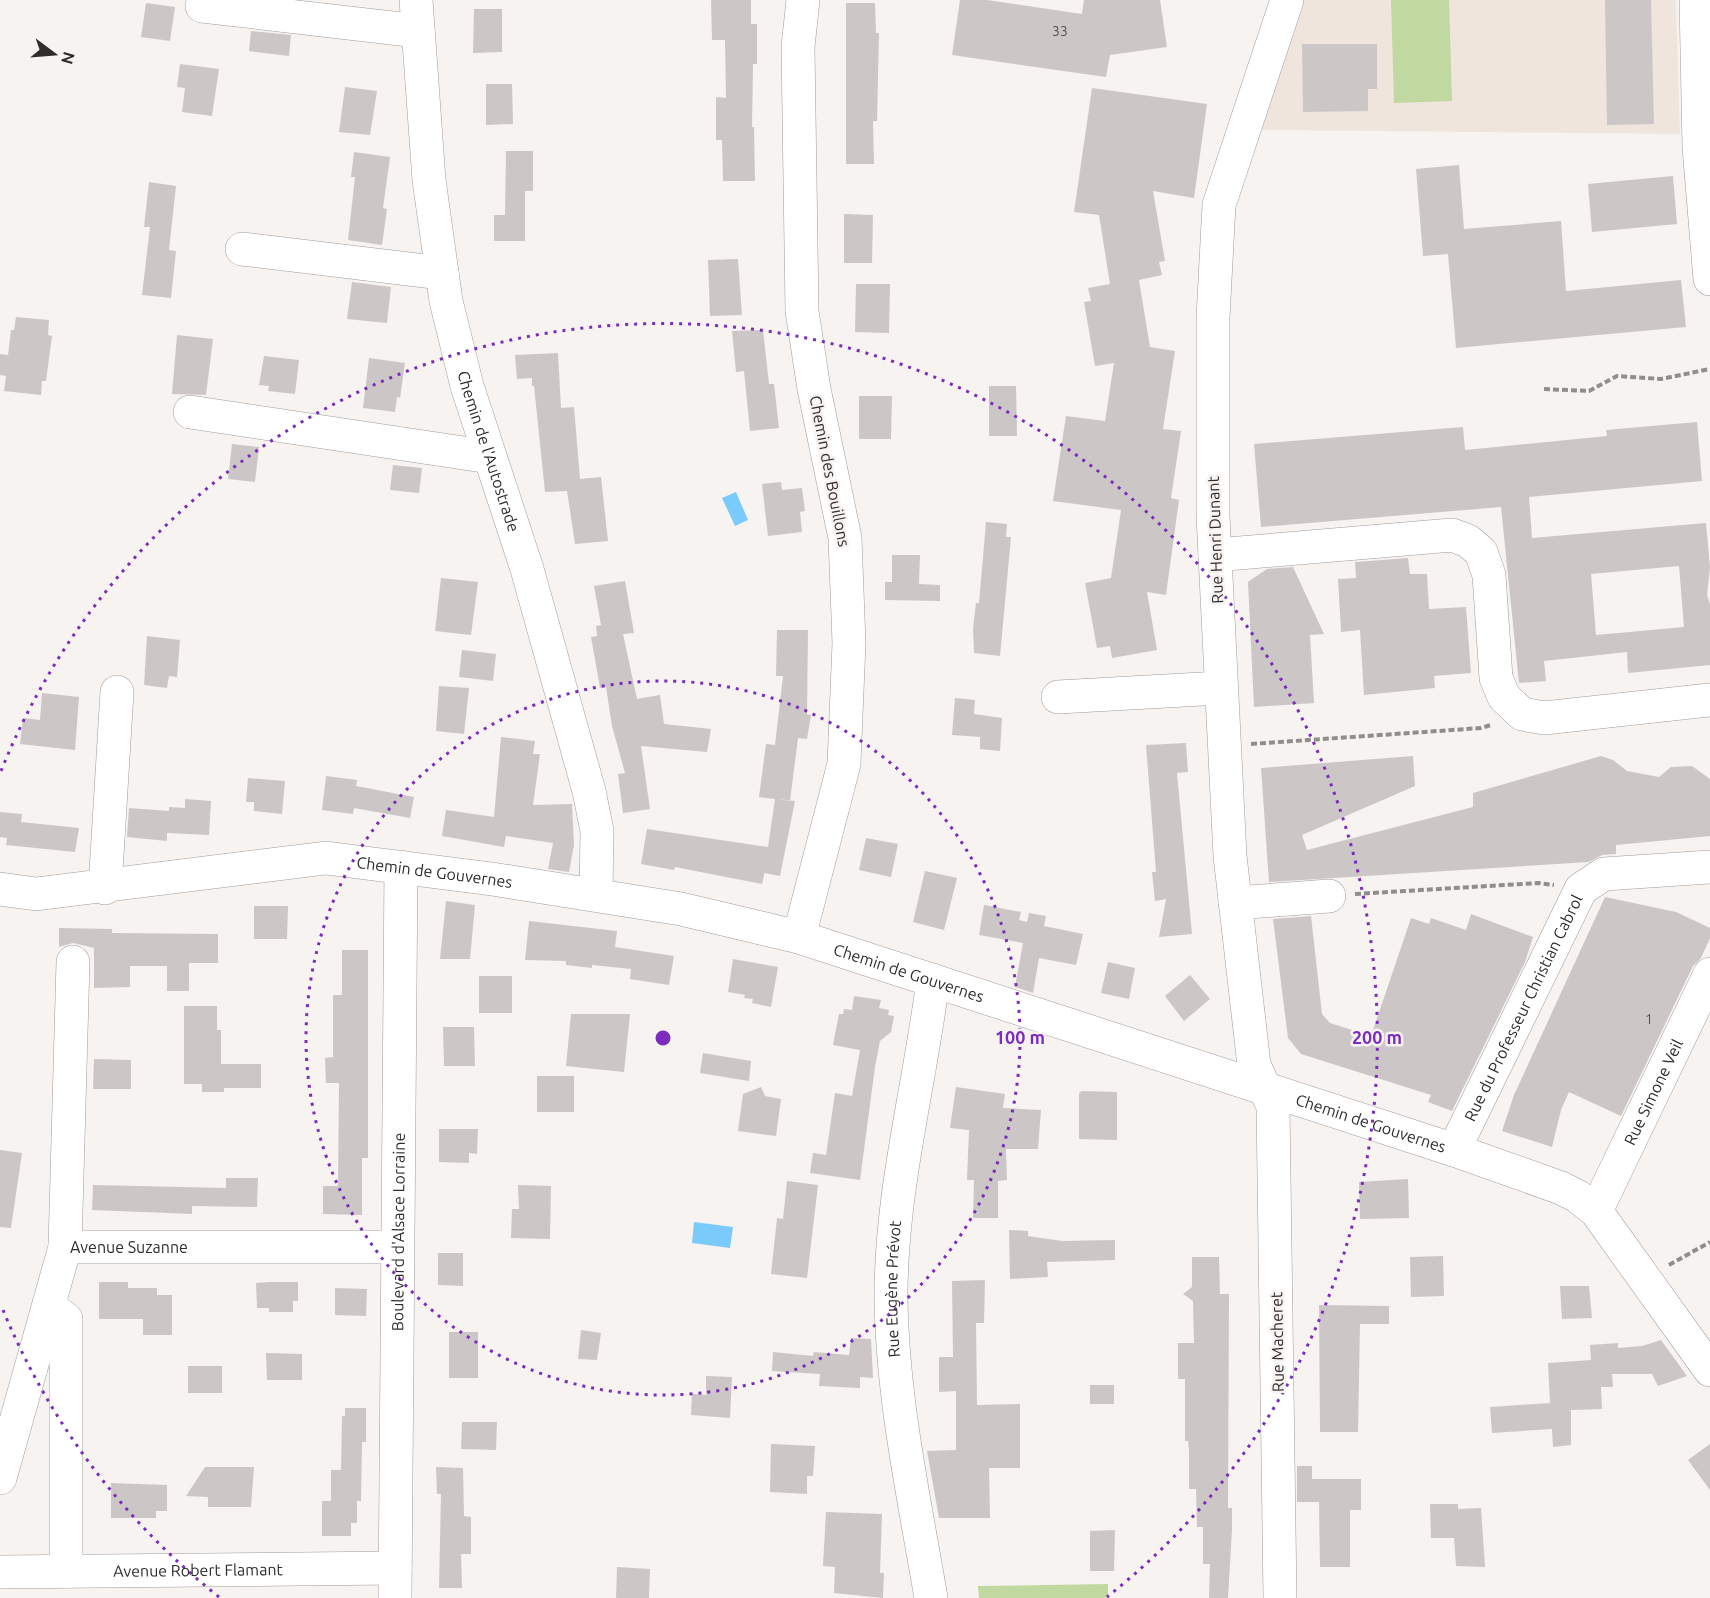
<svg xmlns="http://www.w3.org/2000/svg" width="1710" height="1598" font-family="Ubuntu,sans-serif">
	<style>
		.built { fill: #efe5dd }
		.green { fill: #c1d8a1 }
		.water { fill: #7acbfc }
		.building { fill: #ccc7c6; fill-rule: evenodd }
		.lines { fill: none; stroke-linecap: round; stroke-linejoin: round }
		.minor-casing { stroke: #a09c9a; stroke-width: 34 }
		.path { stroke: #908d8c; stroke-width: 4; stroke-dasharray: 6 3; stroke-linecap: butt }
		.minor { stroke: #fff; stroke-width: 33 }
		.ring { fill: none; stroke: #7b2cbf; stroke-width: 3; stroke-dasharray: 3 6 }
		.labels { text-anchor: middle; stroke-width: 5; stroke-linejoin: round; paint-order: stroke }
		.number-label { font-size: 14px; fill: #565452 }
		.street-label { font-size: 16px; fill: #2f2d2c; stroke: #f7f3f1 }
		.centre { fill: #7b2cbf; stroke: #f7f3f1; stroke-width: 3 }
		.ring-label { font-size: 18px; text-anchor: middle; font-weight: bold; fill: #7b2cbf; stroke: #f7f3f1; stroke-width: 5; stroke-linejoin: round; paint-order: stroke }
	</style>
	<rect width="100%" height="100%" fill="#f7f3f1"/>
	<!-- built -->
	<path class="built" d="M 1305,0 L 1676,0 L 1680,134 L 1259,130 Z"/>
	<!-- green -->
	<g class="green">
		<path d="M 1391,0 L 1449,0 L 1452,101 L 1394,103 Z"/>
		<path d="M 1108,1584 L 1108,1598 L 979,1598 L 978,1586 Z"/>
	</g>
	<!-- water -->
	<g class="water">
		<path d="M 736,492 L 748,520 L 735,526 L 722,498 Z"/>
		<path d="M 694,1222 L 733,1227 L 730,1248 L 692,1243 Z"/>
	</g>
	<!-- building -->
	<g class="building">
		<path d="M 711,0 L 751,0 L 751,24 L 757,24 L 757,64 L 753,64 L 752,127 L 754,127 L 755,181 L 723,181 L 722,140 L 716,140 L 716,97 L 726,98 L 725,40 L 712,40 Z"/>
		<path d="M 960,0 L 987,0 L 1082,14 L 1084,0 L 1160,0 L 1167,47 L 1110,55 L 1106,77 L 952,55 Z"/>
		<path d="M 1605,0 L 1651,0 L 1654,124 L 1607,125 Z"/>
		<path d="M 146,3 L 175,7 L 170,41 L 141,37 Z"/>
		<path d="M 846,3 L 875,3 L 876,33 L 879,33 L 877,121 L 873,121 L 874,164 L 846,164 Z"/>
		<path d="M 474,9 L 502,9 L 502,52 L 473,53 Z"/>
		<path d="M 251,31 L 291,35 L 289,56 L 249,51 Z"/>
		<path d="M 1302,44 L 1377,44 L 1377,89 L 1368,89 L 1368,111 L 1303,112 Z"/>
		<path d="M 180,64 L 219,69 L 212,116 L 182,112 L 185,88 L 177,87 Z"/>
		<path d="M 486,84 L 512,84 L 513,124 L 486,125 Z"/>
		<path d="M 345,87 L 377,91 L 370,135 L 339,132 Z"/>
		<path d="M 1092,88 L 1207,104 L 1194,198 L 1153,191 L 1165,261 L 1159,262 L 1162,275 L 1139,280 L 1150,347 L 1175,351 L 1163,429 L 1181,431 L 1171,498 L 1179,500 L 1166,595 L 1147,592 L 1157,650 L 1112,658 L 1110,646 L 1097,648 L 1085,583 L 1111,578 L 1121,510 L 1053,501 L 1066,416 L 1105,421 L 1114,363 L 1095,366 L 1084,302 L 1091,301 L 1088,288 L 1110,284 L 1099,215 L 1074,212 Z"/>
		<path d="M 506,151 L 533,151 L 533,191 L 525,191 L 525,241 L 494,241 L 494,215 L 505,215 Z"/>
		<path d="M 354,152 L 390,157 L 383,208 L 387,209 L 382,245 L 348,240 L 355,177 L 351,177 Z"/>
		<path d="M 1459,165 L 1464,229 L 1561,221 L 1566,291 L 1681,280 L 1686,327 L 1456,348 L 1448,254 L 1423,256 L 1416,169 Z"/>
		<path d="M 1673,176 L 1677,224 L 1592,232 L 1588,184 Z"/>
		<path d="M 149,182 L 176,186 L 169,250 L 176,251 L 171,298 L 142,295 L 150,227 L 144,227 Z"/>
		<path d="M 844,214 L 873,215 L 872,263 L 844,263 Z"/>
		<path d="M 738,259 L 742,315 L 710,316 L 708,260 Z"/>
		<path d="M 352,282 L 391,287 L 387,323 L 347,319 Z"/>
		<path d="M 856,284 L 890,284 L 889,333 L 855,332 Z"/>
		<path d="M 16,317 L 49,320 L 48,335 L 52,336 L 46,381 L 42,381 L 41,395 L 4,391 L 6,376 L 0,375 L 0,354 L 8,355 L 11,330 L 14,330 Z"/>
		<path d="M 763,330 L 769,384 L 774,384 L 779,428 L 750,431 L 744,371 L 736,372 L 732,331 Z"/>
		<path d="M 177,335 L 213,339 L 206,395 L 172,394 Z"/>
		<path d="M 558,353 L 561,408 L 574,407 L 580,479 L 601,477 L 608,541 L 575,544 L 567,491 L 545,492 L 534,386 L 532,386 L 532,378 L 517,379 L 515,355 Z"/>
		<path d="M 264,356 L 299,360 L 295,394 L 268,391 L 269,386 L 259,385 Z"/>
		<path d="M 369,358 L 405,363 L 400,398 L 397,397 L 395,412 L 363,408 Z"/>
		<path d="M 989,386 L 1016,386 L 1017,436 L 989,436 Z"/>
		<path d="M 859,396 L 892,396 L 891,439 L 859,439 Z"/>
		<path d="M 1697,422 L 1702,481 L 1529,497 L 1532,538 L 1706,523 L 1710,567 L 1707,595 L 1710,604 L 1710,665 L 1628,673 L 1627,652 L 1544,661 L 1546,681 L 1519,683 L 1501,507 L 1261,527 L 1254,444 L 1463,427 L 1465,450 L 1607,436 L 1606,430 ZM 1679,566 L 1684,627 L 1596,635 L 1591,574 Z"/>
		<path d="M 232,444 L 259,447 L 255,482 L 228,479 Z"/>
		<path d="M 393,465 L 422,468 L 419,493 L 390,490 Z"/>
		<path d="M 781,482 L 782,490 L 802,488 L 805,511 L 800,512 L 802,532 L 768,536 L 762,484 Z"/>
		<path d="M 986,522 L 1007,524 L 1006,537 L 1011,537 L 1000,656 L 974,653 L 973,629 L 976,603 L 979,603 Z"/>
		<path d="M 892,555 L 920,555 L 919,584 L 940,585 L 940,601 L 885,600 L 885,582 L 892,582 Z"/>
		<path d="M 1408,558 L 1410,574 L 1427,574 L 1429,609 L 1466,607 L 1471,673 L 1434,676 L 1435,688 L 1364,695 L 1360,630 L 1341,632 L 1338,579 L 1356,578 L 1355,562 Z"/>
		<path d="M 1293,567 L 1324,634 L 1310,635 L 1314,703 L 1254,707 L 1248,582 L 1267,569 Z"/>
		<path d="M 441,578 L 478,582 L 471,635 L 435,631 Z"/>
		<path d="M 625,581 L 634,633 L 623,634 L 637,699 L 660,695 L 664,724 L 711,729 L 707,752 L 641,746 L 650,809 L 623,813 L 618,774 L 625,773 L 612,726 L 606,687 L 600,688 L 591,637 L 597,636 L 596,626 L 601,625 L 594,586 Z"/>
		<path d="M 777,630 L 808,630 L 807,714 L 811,715 L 807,739 L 798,738 L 790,801 L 778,799 L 795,801 L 780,876 L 764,873 L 765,871 L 762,884 L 675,867 L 674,870 L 641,864 L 647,829 L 768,847 L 775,799 L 759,797 L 766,744 L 775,745 L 783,676 L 776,676 Z"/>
		<path d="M 147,636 L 180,640 L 177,677 L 169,676 L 167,688 L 144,685 Z"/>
		<path d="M 462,650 L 496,654 L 493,681 L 459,677 Z"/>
		<path d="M 439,686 L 469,688 L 464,734 L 436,731 Z"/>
		<path d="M 42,693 L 79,697 L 75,750 L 20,744 L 23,718 L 40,720 Z"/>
		<path d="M 955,698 L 975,700 L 974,714 L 1002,718 L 1000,751 L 980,749 L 980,737 L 952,735 Z"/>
		<path d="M 501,737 L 535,741 L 533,754 L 540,754 L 533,805 L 572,804 L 574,845 L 569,872 L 548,869 L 553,843 L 506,836 L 504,847 L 442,836 L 446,810 L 494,817 Z"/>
		<path d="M 1186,743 L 1188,772 L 1177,773 L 1192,934 L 1159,937 L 1166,899 L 1155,901 L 1152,872 L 1156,872 L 1146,745 Z"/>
		<path d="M 1413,756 L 1415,786 L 1302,835 L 1307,850 L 1473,807 L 1473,793 L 1601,756 L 1613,760 L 1627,771 L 1659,777 L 1671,767 L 1692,766 L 1710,779 L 1710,836 L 1616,845 L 1616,854 L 1602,855 L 1589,862 L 1269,882 L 1261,768 Z"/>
		<path d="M 326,776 L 357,780 L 356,786 L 414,797 L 410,818 L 354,808 L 353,814 L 322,810 Z"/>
		<path d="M 248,778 L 285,781 L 282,814 L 254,811 L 254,802 L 246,802 Z"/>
		<path d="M 185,799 L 211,801 L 209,835 L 167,833 L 167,841 L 127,837 L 129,808 L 169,811 L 169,807 L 185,808 Z"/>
		<path d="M 0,812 L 22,814 L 21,822 L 79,828 L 75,852 L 6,845 L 7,838 L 0,837 Z"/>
		<path d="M 866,838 L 898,844 L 891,877 L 859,870 Z"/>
		<path d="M 925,871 L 957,878 L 944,930 L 913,922 Z"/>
		<path d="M 1605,897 L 1676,912 L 1710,928 L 1710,938 L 1701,958 L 1693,966 L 1621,1116 L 1569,1092 L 1561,1110 L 1552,1147 L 1502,1131 L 1514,1095 Z"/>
		<path d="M 446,901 L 475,905 L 470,959 L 440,959 Z"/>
		<path d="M 984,905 L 1021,912 L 1019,920 L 1027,922 L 1029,913 L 1046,916 L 1044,926 L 1083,934 L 1076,965 L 1039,958 L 1033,993 L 1015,987 L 1023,943 L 979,935 Z"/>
		<path d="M 254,906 L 288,906 L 287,939 L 254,939 Z"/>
		<path d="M 1471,914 L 1533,937 L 1525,962 L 1452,1111 L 1428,1102 L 1431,1095 L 1301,1054 L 1288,1038 L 1273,919 L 1311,916 L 1322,1014 L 1330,1023 L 1371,1036 L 1411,918 L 1429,924 L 1431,918 L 1466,930 Z"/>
		<path d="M 529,921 L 617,931 L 615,947 L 674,956 L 669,985 L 630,979 L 631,969 L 592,965 L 592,968 L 566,965 L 566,961 L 525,960 Z"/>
		<path d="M 59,928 L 112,929 L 112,933 L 218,934 L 218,963 L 189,963 L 189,991 L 167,991 L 167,966 L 130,966 L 130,987 L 94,988 L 94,948 L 73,943 L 59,947 Z"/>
		<path d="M 342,950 L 368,950 L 368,1158 L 362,1158 L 362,1215 L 323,1214 L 323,1186 L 338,1186 L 339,1083 L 326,1083 L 325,1058 L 333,1057 L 333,995 L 342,995 Z"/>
		<path d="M 733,959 L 778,967 L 771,1007 L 752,1003 L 753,999 L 744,998 L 745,995 L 728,992 Z"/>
		<path d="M 1108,962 L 1135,968 L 1129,999 L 1101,993 Z"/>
		<path d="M 1190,975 L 1210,999 L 1184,1021 L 1165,996 Z"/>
		<rect x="479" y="976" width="33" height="37"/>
		<path d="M 854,996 L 881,1000 L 879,1008 L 889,1010 L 888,1015 L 894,1016 L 891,1032 L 880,1041 L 875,1067 L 860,1180 L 810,1173 L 813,1153 L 826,1155 L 835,1093 L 852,1096 L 860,1050 L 833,1045 L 839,1014 L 843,1014 L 844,1009 L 852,1010 Z"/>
		<path d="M 184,1006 L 217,1006 L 217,1030 L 221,1030 L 221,1064 L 261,1064 L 261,1088 L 224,1088 L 224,1092 L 202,1092 L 202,1084 L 184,1084 Z"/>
		<path d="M 571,1014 L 630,1014 L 624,1072 L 566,1066 Z"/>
		<path d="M 443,1027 L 474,1027 L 475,1066 L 444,1066 Z"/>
		<path d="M 703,1053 L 751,1061 L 749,1081 L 700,1073 Z"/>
		<path d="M 94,1059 L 131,1060 L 131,1089 L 93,1089 Z"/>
		<rect x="537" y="1076" width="37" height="36"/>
		<path d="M 761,1087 L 765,1096 L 781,1099 L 776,1136 L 738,1131 L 743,1094 Z"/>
		<path d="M 956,1087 L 1005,1094 L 1003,1108 L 1041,1110 L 1038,1149 L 1006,1149 L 1007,1180 L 998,1181 L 998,1218 L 973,1218 L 974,1180 L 967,1180 L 969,1130 L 950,1128 Z"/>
		<path d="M 1082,1091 L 1117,1092 L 1117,1140 L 1079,1139 L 1079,1093 Z"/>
		<path d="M 439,1129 L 478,1129 L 477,1154 L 469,1153 L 469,1163 L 439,1162 Z"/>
		<path d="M 0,1150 L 22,1153 L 11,1228 L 0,1227 Z"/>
		<path d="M 226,1178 L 258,1178 L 257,1207 L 192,1206 L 192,1214 L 92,1210 L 93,1185 L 226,1188 Z"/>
		<path d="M 1408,1179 L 1409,1218 L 1360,1219 L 1359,1182 Z"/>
		<path d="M 787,1181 L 818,1185 L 807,1278 L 771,1274 L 777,1218 L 783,1219 Z"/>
		<path d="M 518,1185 L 551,1186 L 550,1239 L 511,1238 L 512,1209 L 519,1209 Z"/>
		<path d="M 1009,1230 L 1028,1231 L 1028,1236 L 1062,1241 L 1115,1240 L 1115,1260 L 1047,1262 L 1048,1277 L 1010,1279 Z"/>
		<path d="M 438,1253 L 463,1253 L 463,1286 L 438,1285 Z"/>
		<path d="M 1443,1256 L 1444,1296 L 1411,1297 L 1410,1257 Z"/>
		<path d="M 1192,1257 L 1219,1257 L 1220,1294 L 1229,1294 L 1228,1508 L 1232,1508 L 1232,1530 L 1228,1598 L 1209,1598 L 1210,1564 L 1203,1564 L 1203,1527 L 1197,1527 L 1196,1489 L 1189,1489 L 1189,1450 L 1188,1441 L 1185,1441 L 1185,1379 L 1178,1379 L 1178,1343 L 1194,1343 L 1193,1301 L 1183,1294 L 1192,1287 Z"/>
		<path d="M 985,1280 L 984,1323 L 976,1323 L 977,1405 L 1020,1404 L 1020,1468 L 989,1468 L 990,1518 L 939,1518 L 927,1451 L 956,1450 L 956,1391 L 939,1392 L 939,1357 L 953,1357 L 952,1281 Z"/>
		<path d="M 99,1282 L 128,1282 L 128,1288 L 157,1288 L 157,1295 L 172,1295 L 172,1335 L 143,1335 L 143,1319 L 99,1319 Z"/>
		<path d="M 269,1282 L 298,1282 L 298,1301 L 293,1301 L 293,1312 L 269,1312 L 269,1308 L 257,1308 L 256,1283 Z"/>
		<path d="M 1560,1286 L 1589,1286 L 1592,1318 L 1562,1319 Z"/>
		<path d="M 335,1288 L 367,1289 L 366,1316 L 335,1315 Z"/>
		<path d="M 1319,1305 L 1389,1306 L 1389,1324 L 1360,1324 L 1358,1432 L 1320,1432 Z"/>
		<path d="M 581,1330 L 601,1333 L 597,1360 L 578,1359 Z"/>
		<rect x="449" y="1332" width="29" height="46"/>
		<path d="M 851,1338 L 871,1339 L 873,1378 L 860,1377 L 860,1388 L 819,1386 L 820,1374 L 772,1371 L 773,1352 L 813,1356 L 814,1352 L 849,1355 Z"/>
		<path d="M 1661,1340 L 1687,1376 L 1658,1386 L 1652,1374 L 1612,1374 L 1613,1387 L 1601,1387 L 1602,1409 L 1571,1410 L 1571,1445 L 1553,1447 L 1552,1429 L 1492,1433 L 1490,1407 L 1550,1403 L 1548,1363 L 1591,1360 L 1590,1345 L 1618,1343 L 1618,1348 L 1642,1346 Z"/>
		<path d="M 266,1353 L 302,1354 L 302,1380 L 267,1380 Z"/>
		<rect x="188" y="1366" width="34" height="27"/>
		<path d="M 706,1376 L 732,1377 L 730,1418 L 691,1415 L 692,1394 L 706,1395 Z"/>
		<rect x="1090" y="1385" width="24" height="19"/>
		<path d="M 345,1408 L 366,1408 L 366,1442 L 362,1442 L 361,1501 L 357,1501 L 357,1523 L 351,1523 L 351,1536 L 322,1536 L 322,1501 L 331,1501 L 331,1470 L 341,1470 L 342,1416 L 345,1416 Z"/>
		<path d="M 462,1422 L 497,1422 L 496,1450 L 461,1449 Z"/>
		<path d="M 771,1444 L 815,1446 L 813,1476 L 807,1476 L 807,1494 L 770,1492 Z"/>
		<path d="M 1710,1444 L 1710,1490 L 1688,1460 Z"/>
		<path d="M 1297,1466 L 1312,1466 L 1312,1479 L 1361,1479 L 1361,1510 L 1350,1510 L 1350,1567 L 1320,1567 L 1319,1502 L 1297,1502 Z"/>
		<path d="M 205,1467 L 254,1467 L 251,1507 L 208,1507 L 208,1497 L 186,1496 Z"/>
		<path d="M 436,1467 L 463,1468 L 464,1516 L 471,1517 L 471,1554 L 461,1554 L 462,1588 L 439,1588 L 441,1494 L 437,1494 Z"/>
		<path d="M 111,1483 L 167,1485 L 167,1511 L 156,1511 L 156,1518 L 111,1518 Z"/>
		<path d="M 1430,1504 L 1458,1504 L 1458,1509 L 1481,1508 L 1485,1567 L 1456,1566 L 1454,1538 L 1431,1538 Z"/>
		<path d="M 826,1512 L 882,1514 L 880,1573 L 884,1573 L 883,1598 L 834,1593 L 835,1567 L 823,1566 Z"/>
		<path d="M 1115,1530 L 1114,1571 L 1090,1571 L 1090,1531 Z"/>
		<path d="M 617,1567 L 650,1569 L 649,1598 L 616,1598 Z"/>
	</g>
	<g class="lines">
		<defs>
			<g id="minor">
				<path id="s1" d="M 416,0 L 429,180 L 446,301 L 467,386 L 527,569 L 589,791 L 597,831 L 596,894"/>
				<path d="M 1696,0 L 1699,147 L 1710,279"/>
				<path d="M 202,6 L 418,31"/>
				<path d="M 242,249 L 442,273"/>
				<path d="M 190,412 L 490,457"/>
				<path d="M 1215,555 L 1452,535 L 1468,541 L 1481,552 L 1489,575 L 1496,678 L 1504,697 L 1522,714 L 1544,718 L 1710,700"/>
				<path d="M 1058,697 L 1220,688"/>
				<path d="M 105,888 L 117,692"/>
				<path id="s2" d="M 0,889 L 36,894 L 326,858 L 492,879 L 681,909 L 799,937 L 1454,1150 L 1561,1188 L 1577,1196 L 1596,1211 L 1710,1370"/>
				<path d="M 1235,903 L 1329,896"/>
				<path d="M 799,937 L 844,764 L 849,643 L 845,538 L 814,389 L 802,311 L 798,47 L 803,0"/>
				<path id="s3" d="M 1454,1150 L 1581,889 L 1604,874 L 1710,867"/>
				<path id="s4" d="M 1596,1211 L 1710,974"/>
				<path d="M 65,1247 L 73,962"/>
				<path d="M 50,1307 L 66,1319 L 66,1571"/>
				<path id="s5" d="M 0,1478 L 65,1247 L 397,1247"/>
				<path id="s6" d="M 0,1572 L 395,1568"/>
				<path id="s7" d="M 395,1598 L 401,867"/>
				<path id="s8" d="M 931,1598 C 914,1497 892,1398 891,1296 C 891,1189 920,1085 933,980"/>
				<path d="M 1280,1598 L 1273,1106 L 1254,1065 L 1230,856 L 1213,516 L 1213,318 L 1219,205 L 1287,0"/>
			</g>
		</defs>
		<!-- minor casing -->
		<use href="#minor" class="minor-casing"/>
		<!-- path -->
		<g class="path">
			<path d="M 1544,389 L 1589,391 L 1617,376 L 1661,379 L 1710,369"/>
			<path d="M 1251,744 L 1481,728 L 1491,725"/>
			<path d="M 1355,894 L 1538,883 L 1554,885"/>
			<path d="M 1669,1265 L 1710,1242"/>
		</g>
		<!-- minor -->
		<use href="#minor" class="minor"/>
	</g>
	<!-- distance rings -->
	<g class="ring">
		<circle cx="663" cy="1038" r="357"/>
		<path d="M219 1597A714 714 0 0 1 1 1305M1 771A714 714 0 1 1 1107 1597"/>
	</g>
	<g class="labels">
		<!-- number labels -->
		<g class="number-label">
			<text x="1060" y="36">33</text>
			<text x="1649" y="1024">1</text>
		</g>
		<!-- street labels -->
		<g class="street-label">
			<text dy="6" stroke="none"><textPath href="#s1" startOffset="459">Chemin de l'Autostrade</textPath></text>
			<text transform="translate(830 471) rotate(79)" y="6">Chemin des Bouillons</text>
			<text transform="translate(1215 540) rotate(-92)" y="6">Rue Henri Dunant</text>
			<text dy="6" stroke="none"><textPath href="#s2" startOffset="438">Chemin de Gouvernes</textPath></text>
			<text dy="6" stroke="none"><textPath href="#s2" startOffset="924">Chemin de Gouvernes</textPath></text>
			<text dy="6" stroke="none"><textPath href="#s3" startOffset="158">Rue du Professeur Christian Cabrol</textPath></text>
			<text dy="6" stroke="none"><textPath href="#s4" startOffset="132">Rue Simone Veil</textPath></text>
			<text dy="6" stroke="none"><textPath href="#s2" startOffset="1410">Chemin de Gouvernes</textPath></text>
			<text dy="6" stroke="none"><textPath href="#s7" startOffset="366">Boulevard d'Alsace Lorraine</textPath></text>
			<text dy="6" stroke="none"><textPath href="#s5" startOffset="304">Avenue Suzanne</textPath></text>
			<text dy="6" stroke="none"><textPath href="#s8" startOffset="312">Rue Eugène Prévot</textPath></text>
			<text transform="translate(1277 1342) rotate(-91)" y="6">Rue Macheret</text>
			<text dy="6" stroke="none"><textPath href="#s6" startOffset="198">Avenue Robert Flamant</textPath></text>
		</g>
	</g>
	<circle cx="663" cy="1038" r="9" class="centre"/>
	<g class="ring-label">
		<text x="1020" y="1044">100 m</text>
		<text x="1377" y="1044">200 m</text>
	</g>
	<!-- north arrow -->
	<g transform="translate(54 54) rotate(106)" stroke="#f7f3f1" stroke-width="4.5" paint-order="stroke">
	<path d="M0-4.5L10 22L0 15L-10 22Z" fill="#2f2d2c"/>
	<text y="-9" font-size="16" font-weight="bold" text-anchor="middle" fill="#2f2d2c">N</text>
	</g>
</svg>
